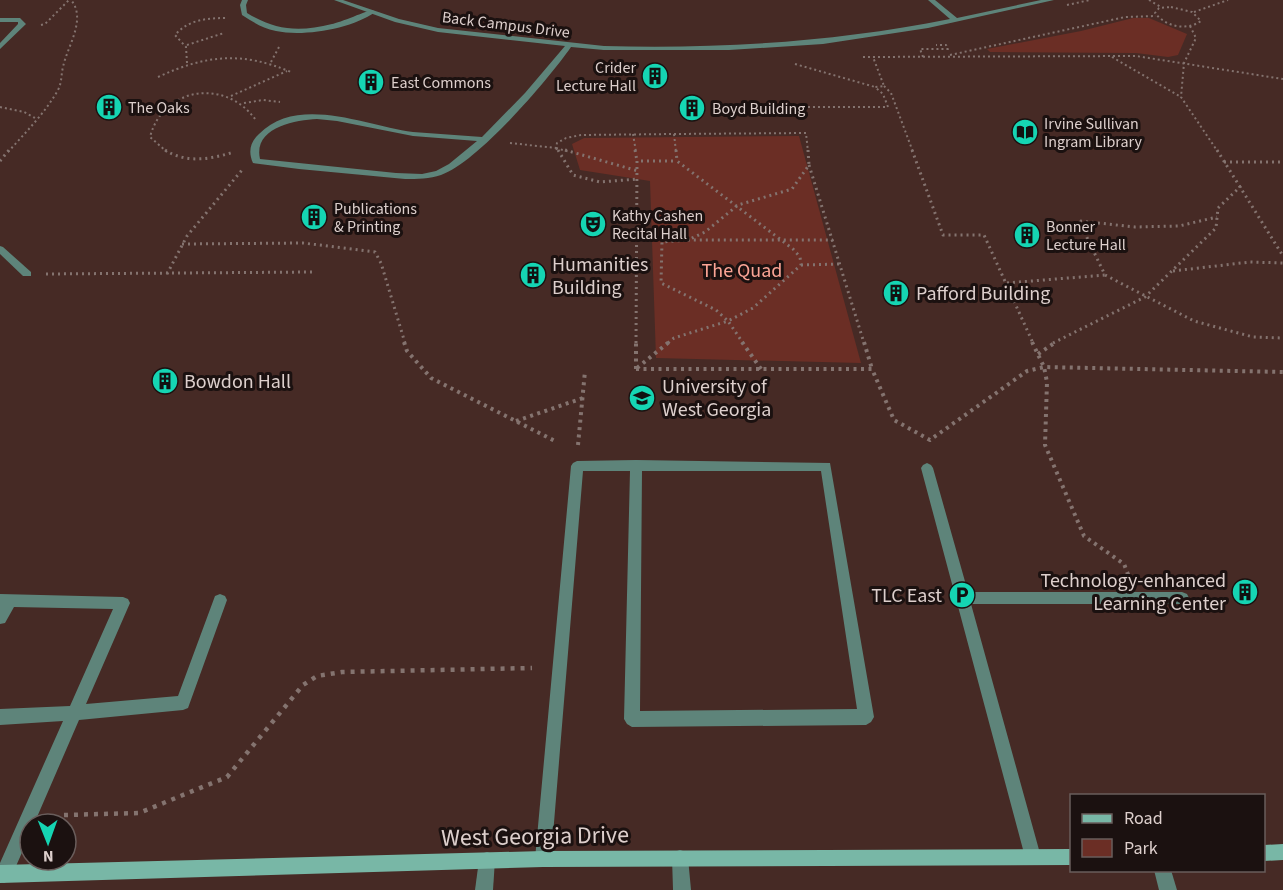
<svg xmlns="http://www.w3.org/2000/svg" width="1283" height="890" font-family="'Source Sans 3',sans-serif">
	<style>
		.built { fill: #462a25; fill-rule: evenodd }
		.green { fill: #6b2e25 }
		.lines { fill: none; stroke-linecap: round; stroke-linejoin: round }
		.path-far3 { stroke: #84736f; stroke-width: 2; stroke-dasharray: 2 3; stroke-linecap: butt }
		.path-far2 { stroke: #84736f; stroke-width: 3; stroke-dasharray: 2 4; stroke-linecap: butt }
		.path-far1 { stroke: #84736f; stroke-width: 4; stroke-dasharray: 3 4.5; stroke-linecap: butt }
		.path { stroke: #84736f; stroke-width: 4.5; stroke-dasharray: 4 6; stroke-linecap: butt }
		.lane { fill: #5e847a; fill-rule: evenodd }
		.street { fill: #5e847a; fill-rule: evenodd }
		.secondary { fill: #78b7a6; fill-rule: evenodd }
		.labels { text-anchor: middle; stroke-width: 6; stroke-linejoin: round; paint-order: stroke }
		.far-street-label { font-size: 16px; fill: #ddcfcc; stroke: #1b1110 }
		.far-poi-label { font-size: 16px; fill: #ddcfcc; stroke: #1b1110; text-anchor: start }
		.poi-label { font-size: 20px; fill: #ddcfcc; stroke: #1b1110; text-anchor: start }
		.park-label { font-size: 20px; fill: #fba495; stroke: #1b1110 }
		.near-street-label { font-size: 24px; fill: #ddcfcc; stroke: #1b1110 }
	</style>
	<rect width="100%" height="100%" fill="#3a2622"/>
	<!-- built -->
	<path class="built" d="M 0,0 L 1283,0 L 1283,890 L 0,890 ZM 1072,796 L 1264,796 L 1264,870 L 1072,870 ZM 30,824 L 66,824 L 66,860 L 30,860 Z"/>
	<!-- green -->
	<g class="green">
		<path d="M 1133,18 L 1149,18 L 1187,34 L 1178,55 L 1168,57 L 1136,53 L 990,52 L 987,49 L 1081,31 Z"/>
		<path d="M 799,136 L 861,363 L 656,358 L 650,181 L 580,170 L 572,144 L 584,138 Z"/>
	</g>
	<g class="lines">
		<!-- path-far3 -->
		<g class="path-far3">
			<path d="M 1149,0 L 1161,7"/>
			<path d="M 1067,5 L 1090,0"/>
			<path d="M 1171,7 L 1192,12 L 1201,21 C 1186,31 1166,27 1155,13 L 1159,8 Z"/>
			<path d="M 1194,12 L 1228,0"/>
			<path d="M 41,25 L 45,24 L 69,0"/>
			<path d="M 1190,26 L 1196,38 L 1184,63 L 1181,97 L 1218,152"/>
			<path d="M 187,45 L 224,33"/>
			<path d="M 950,55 L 1125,17 L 1156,16"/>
			<path d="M 863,57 L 1136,56 L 1283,79"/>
			<path d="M 923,57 L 920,49 L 948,49 L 946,45 L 936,45"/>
			<path d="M 1112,57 L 1181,97"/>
			<path d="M 271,62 L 279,47"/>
			<path d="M 187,63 L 186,47 L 175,35 C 189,19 208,18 228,18"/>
			<path d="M 795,64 L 875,87"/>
			<path d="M 158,77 C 206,55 241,51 291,72"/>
			<path d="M 884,86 L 891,93 L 913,152"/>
			<path d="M 231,96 L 287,71"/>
			<path d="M 244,103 L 263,100 L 280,102"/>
			<path d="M 0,107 L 24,112 L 35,118"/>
			<path d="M 803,107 L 888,107 L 883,94 L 875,87 L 884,86 L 873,57"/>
			<path d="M 633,134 L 636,152"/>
			<path d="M 674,134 L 806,133 L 808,152"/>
			<path d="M 510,143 L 556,148 L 557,143 L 566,138 L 581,135 L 674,134 L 676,152"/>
			<path d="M 556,148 L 558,152"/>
			<path d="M 556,148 L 570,152"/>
			<path d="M 8,152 C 26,132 45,113 58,90 C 62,82 61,75 63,67 C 67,47 87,19 71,0"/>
			<path d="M 167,152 L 150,137 C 163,87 225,78 255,119"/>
		</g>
		<!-- path-far2 -->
		<g class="path-far2">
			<path d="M 165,150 C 187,164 211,159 234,152"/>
			<path d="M 558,150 L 573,175 L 600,182 L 638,179"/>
			<path d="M 565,150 L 638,171"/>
			<path d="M 635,150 L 637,161"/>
			<path d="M 676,150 L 677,161 L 793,249 L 800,257 L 801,265 L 753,308 L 728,321 L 716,310 L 661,283 L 662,242 L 688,240"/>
			<path d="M 808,150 L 809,165 L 792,189 L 738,205 L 705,232 L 688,240 L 833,240"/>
			<path d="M 912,150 L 943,235 L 984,235 L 1033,343"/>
			<path d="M 1217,150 L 1283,256"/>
			<path d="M 0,161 L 9,150"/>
			<path d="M 1224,162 L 1283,162"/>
			<path d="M 809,165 L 864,343"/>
			<path d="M 1079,221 L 1105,275 L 1194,321 L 1253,337 L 1283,338"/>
			<path d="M 1080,221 L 1135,227 L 1179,226 L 1217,217"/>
			<path d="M 182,244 L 303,243 L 375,252 L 381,263 L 405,343"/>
			<path d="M 801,265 L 840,264"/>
			<path d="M 1173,271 L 1250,262 L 1283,263"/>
			<path d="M 46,274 L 312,272"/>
			<path d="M 167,274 L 187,236 L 242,170"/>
			<path d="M 1007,283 L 1105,275"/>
			<path d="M 636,343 L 637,161 L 677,161"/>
			<path d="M 668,343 L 674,338 L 728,321 L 743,343"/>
			<path d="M 1053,343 L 1145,297 L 1216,228 L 1218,208 L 1241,186"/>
		</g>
		<!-- path-far1 -->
		<g class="path-far1">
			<path d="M 404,342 L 407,351 L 431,378 L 557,442"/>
			<path d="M 742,342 L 761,369"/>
			<path d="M 864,342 L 872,369"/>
			<path d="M 1032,342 L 1044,367 L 1047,382 L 1045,445 L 1084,536 L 1124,564 L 1129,577"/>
			<path d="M 1038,354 L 1056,342"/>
			<path d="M 637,368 L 669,342"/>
			<path d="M 636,369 L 872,369 L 894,420 L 930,440 L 1027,371 L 1044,367 L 1283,372"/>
			<path d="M 636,369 L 636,342"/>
			<path d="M 516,421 L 583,398"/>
			<path d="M 578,445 L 585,371"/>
		</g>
		<!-- path -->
		<path class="path" d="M 64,815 L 139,813 L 227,777 L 303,685 L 317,676 L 342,672 L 532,668"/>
		<!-- lane -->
		<g class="lane">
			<path d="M 242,0 L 248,0 L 246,5 L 247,13 C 276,31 300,32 332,24 C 339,23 369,10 372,10 C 373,10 374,11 375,12 C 352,29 303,37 276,31 C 262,28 253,22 242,15 L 240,5 Z"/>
			<path d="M 928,0 L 935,0 L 957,18 L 1041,0 L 1054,0 L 928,28 L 823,44 L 729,50 L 604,50 L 600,48 L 604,46 C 721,49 835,42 950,19 Z"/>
			<path d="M 0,18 L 20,18 L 26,24 L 0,49 L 0,43 L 18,24 L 18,22 L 0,22 Z"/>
			<path d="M 636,460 L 830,463 L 874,717 L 871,722 L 866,725 L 632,727 L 627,724 L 624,719 L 630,471 L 583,471 L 551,859 L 549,865 L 543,867 L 537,865 L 535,859 L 571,466 L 573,463 L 577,461 ZM 642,471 L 821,471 L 857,709 L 640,711 Z"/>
			<path d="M 927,463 L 931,465 L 933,468 L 968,592 L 1182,592 L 1187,594 L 1189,598 L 1187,602 L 1182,604 L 971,604 L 1041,857 L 1039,863 L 1033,865 L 1027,863 L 1025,857 L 921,468 L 923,465 Z"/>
			<path d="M 0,594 L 123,597 L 128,599 L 130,603 L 86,704 L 178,696 L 215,596 L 220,594 L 225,596 L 227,600 L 188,708 L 183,710 L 79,720 L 34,824 L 30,824 L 30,834 L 10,880 L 4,883 L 0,881 L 0,863 L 63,721 L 0,725 L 0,709 L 70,706 L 113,609 L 14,607 L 5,623 L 0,624 Z"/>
			<path d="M 680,850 L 686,852 L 688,858 L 691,890 L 673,890 L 672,858 L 674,852 Z"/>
			<path d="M 487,852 L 493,854 L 495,860 L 493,890 L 475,890 L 479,860 L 481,854 Z"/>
			<path d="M 1154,870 L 1171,870 L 1177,890 L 1159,890 Z"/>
		</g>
		<!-- street -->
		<g class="street">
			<path d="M 334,0 L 343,0 L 399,19 L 438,28 L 604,46 L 608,48 L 604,50 L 571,47 C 548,80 478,162 441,175 C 430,179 417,179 405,179 L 299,169 L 253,163 C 248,152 250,142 259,134 C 298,94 367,126 413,132 C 436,134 459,135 482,137 L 525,93 L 565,46 L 438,32 L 395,22 ZM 317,119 L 337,121 L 413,136 L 477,141 L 449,164 L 436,171 L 422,174 L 396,173 L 260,159 C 253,128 294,120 317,119 Z"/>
			<path d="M 0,246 L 3,247 L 31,272 L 31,276 L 23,276 L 0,254 Z"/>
		</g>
		<!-- secondary -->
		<g class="secondary">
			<path d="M 1283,844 L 1283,860 L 1264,861 L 1264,845 Z"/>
			<path d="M 1072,849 L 1072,865 L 543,867 L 0,883 L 0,865 L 543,851 Z"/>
		</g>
	</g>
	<!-- icons -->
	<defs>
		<symbol id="building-disc" viewBox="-11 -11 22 22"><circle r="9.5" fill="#15d5b3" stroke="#1b1110"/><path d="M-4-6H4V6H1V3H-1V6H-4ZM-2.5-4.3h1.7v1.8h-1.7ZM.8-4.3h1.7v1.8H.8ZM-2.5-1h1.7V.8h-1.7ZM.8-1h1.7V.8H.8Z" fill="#111"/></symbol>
		<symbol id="library-disc" viewBox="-11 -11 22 22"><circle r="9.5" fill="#15d5b3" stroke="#1b1110"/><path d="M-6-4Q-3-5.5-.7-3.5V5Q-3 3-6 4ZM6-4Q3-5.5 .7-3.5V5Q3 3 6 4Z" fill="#111"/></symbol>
		<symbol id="theatre-disc" viewBox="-11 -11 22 22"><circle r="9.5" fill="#15d5b3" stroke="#1b1110"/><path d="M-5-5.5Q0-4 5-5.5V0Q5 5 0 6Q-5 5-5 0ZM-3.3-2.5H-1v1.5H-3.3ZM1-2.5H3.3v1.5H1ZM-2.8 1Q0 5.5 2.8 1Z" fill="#111"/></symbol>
		<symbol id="university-disc" viewBox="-11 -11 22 22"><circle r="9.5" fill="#15d5b3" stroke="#1b1110"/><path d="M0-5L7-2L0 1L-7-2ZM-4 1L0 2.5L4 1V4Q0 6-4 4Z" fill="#111"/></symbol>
		<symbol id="parking-disc" viewBox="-11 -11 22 22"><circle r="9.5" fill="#15d5b3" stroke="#1b1110"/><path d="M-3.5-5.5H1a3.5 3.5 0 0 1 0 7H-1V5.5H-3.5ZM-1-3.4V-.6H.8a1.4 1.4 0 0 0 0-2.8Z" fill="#111"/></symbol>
	</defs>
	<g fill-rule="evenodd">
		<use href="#building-disc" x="640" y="61" width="30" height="30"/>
		<use href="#building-disc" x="356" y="67" width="30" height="30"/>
		<use href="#building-disc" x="94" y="92" width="30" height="30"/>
		<use href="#building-disc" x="677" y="93" width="30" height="30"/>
		<use href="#library-disc" x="1010" y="117" width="30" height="30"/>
		<use href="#building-disc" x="299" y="202" width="30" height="30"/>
		<use href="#theatre-disc" x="578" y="209" width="30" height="30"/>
		<use href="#building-disc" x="1012" y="220" width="30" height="30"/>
		<use href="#building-disc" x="518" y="260" width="30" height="30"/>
		<use href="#building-disc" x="881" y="278" width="30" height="30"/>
		<use href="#building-disc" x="150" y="366" width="30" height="30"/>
		<use href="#university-disc" x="627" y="383" width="30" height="30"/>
		<use href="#building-disc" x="1230" y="577" width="30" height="30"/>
		<use href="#parking-disc" x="947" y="580" width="30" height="30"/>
	</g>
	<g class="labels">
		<!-- far-street labels -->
		<g class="far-street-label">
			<text transform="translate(506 24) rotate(7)" y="6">Back Campus Drive</text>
		</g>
		<!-- far-poi labels -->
		<g class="far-poi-label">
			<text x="636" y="73" text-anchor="end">Crider<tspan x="636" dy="18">Lecture Hall</tspan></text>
			<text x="391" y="88">East Commons</text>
			<text x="128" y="113">The Oaks</text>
			<text x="712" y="114">Boyd Building</text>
			<text x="1044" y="129">Irvine Sullivan<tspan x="1044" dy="18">Ingram Library</tspan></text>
			<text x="334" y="214">Publications<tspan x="334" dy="18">&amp; Printing</tspan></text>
			<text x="612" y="221">Kathy Cashen<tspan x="612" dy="18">Recital Hall</tspan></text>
			<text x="1046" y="232">Bonner<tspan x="1046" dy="18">Lecture Hall</tspan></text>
		</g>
		<!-- poi labels -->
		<g class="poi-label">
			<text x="552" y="271">Humanities<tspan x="552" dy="23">Building</tspan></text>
			<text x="916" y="300">Pafford Building</text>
			<text x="184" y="388">Bowdon Hall</text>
			<text x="662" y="393">University of<tspan x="662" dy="23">West Georgia</tspan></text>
			<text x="1226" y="587" text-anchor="end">Technology-enhanced<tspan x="1226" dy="23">Learning Center</tspan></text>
			<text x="942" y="602" text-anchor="end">TLC East</text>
		</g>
		<!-- park labels -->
		<g class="park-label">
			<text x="742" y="277">The Quad</text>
		</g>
		<!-- near-street labels -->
		<g class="near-street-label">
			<text transform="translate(535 836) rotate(-1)" y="8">West Georgia Drive</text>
		</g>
	</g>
	<!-- legend -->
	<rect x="1070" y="794" width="195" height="78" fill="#1b1110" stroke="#695d5b" stroke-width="1.5"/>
	<rect x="1082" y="814" width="30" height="9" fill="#78b7a6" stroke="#695d5b" stroke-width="1.5"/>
	<text x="1124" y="824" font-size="18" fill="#ddcfcc">Road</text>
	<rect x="1082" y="839" width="30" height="18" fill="#6b2e25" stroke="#695d5b" stroke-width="1.5"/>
	<text x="1124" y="854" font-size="18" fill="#ddcfcc">Park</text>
	<!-- north arrow -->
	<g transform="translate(48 842) rotate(179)"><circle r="28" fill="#1b1110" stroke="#695d5b" stroke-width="1.5"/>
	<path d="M0-4.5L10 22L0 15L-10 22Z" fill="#15d5b3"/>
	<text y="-9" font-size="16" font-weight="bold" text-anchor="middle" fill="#ddcfcc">N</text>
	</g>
</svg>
